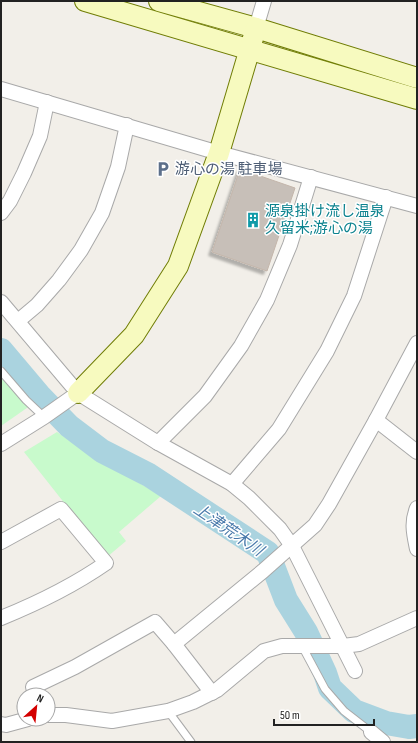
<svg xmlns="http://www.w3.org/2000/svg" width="418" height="743" font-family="'Sofia Sans Condensed','Noto Sans JP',sans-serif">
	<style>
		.park { fill: #c8facc }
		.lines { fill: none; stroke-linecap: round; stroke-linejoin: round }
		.river { stroke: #aad3df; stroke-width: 24 }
		.building { fill: #c7bfb8; stroke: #c4b6ab; filter: url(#shadow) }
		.lane-casing { stroke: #a9a9a9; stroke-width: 9 }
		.street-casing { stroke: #a9a9a9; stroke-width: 16 }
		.secondary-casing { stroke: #707d05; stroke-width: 22 }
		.lane { stroke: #fff; stroke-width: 7 }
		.street { stroke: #fff; stroke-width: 14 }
		.secondary { stroke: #f7fabf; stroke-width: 20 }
		.labels { text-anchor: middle; stroke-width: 3; stroke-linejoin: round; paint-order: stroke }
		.service-label { font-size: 15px; fill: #4e5e75; stroke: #fff; text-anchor: start }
		.culture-label { font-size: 15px; fill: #0d838f; stroke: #fff; text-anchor: start }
		.water-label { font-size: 16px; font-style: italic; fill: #4a7aab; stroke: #fff }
	</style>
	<defs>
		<filter id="shadow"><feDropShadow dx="-3.5" dy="3.5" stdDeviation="1" flood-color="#0004"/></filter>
	</defs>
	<rect width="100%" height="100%" fill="#f2efe9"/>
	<!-- park -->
	<g class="park">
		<path d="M 1,364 L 34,403 L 1,426 Z"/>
		<path d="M 57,432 L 77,446 L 161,496 L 119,532 L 126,541 L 107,557 L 24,452 Z"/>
	</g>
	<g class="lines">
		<!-- river -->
		<path class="river" d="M 1,350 L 39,395 L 69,426 L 102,451 L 149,475 L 268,553 L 286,600 L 306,632 L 325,673 L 330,688 L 354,711 L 386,723 L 409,727 L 417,726"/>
	</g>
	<!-- building -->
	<path class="building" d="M 240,169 L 295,188 L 267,271 L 212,252 Z"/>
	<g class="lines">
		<defs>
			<g id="lane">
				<path d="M 1,371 L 26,400 L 44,417"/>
				<path d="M 302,646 L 325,689 L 344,711 L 371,732"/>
				<path d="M 168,711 L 191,742"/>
			</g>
			<g id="street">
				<path d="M 256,28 L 264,1"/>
				<path d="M 1,89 L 219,153 L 417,206"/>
				<path d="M 1,213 L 10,201 L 24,173 L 40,136 L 47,102"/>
				<path d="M 1,302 L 78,393 L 158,443 L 232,484 L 249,498 L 280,529 L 292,546 L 355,671"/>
				<path d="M 18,321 L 37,305 L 59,280 L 81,250 L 102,213 L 118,167 L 127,125"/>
				<path d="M 376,420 L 417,452"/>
				<path d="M 158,443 L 205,396 L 241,346 L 267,300 L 290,245 L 311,177"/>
				<path d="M 1,444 L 44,417 L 78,393"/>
				<path d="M 232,484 L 279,429 L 327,351 L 354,296 L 386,197"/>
				<path d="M 417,508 C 411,523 414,534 417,549"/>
				<path d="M 1,542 L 61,509 L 106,563 C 73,586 38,603 1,618"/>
				<path d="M 174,644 L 263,571 L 315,525 L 329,504 L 376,420 L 417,343"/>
				<path d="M 36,695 L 33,687 L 75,667 L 155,622 L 174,644 L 212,693"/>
				<path d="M 48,715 L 66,715 L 112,721 L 168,711 L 193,702 L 217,690 L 264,651 L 282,646 L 343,646 L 359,644 L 417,618"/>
				<path d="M 1,724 L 6,725 L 28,719"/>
				<path d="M 371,732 L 383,742"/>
			</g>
			<g id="secondary">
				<path d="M 85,1 L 417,99"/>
				<path d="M 159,1 L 256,28 L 417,78"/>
				<path d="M 78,393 L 134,335 L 178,266 L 219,153 L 256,28"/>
			</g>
		</defs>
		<!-- lane casing -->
		<use href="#lane" class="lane-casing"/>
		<!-- street casing -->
		<use href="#street" class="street-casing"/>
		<!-- secondary casing -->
		<use href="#secondary" class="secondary-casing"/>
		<!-- lane -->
		<use href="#lane" class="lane"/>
		<!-- street -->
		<use href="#street" class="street"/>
		<!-- secondary -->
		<use href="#secondary" class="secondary"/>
	</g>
	<!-- icons -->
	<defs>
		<symbol id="parking-bare" viewBox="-9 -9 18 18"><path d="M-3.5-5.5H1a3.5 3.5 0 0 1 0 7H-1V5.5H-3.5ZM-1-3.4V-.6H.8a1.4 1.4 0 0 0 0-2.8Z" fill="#5c6f8a" stroke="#fff" stroke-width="2.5" paint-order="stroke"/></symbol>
		<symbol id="building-bare" viewBox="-9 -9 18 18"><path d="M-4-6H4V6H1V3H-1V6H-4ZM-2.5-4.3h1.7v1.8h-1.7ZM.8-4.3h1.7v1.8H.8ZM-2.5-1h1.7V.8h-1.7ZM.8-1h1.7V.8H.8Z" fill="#0f9aa8" stroke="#fff" stroke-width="2.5" paint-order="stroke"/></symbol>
	</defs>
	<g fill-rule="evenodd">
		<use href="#parking-bare" x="152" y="158" width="22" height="22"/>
		<use href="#building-bare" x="242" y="209" width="22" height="22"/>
	</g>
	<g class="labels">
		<!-- service labels -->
		<g class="service-label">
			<text x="175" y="174">游心の湯 駐車場</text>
		</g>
		<!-- culture labels -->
		<g class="culture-label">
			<text x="265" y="216">源泉掛け流し温泉<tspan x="265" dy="17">久留米;游心の湯</tspan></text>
		</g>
		<!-- water labels -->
		<g class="water-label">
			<text transform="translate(229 529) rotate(34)" y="6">上津荒木川</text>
		</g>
	</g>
	<!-- border -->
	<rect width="418" height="743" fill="none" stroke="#222222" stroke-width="4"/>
	<!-- north arrow -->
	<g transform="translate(36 707) rotate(27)"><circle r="19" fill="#ffffff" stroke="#a7a7a7"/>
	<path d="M0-3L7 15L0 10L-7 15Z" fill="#d40000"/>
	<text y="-6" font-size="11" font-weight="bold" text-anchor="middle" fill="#222222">N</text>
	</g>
	<!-- scale -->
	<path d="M274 719v6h100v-6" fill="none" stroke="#222222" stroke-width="2"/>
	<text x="280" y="719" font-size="12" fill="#222222" stroke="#ffffff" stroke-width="3" paint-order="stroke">50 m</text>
</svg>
